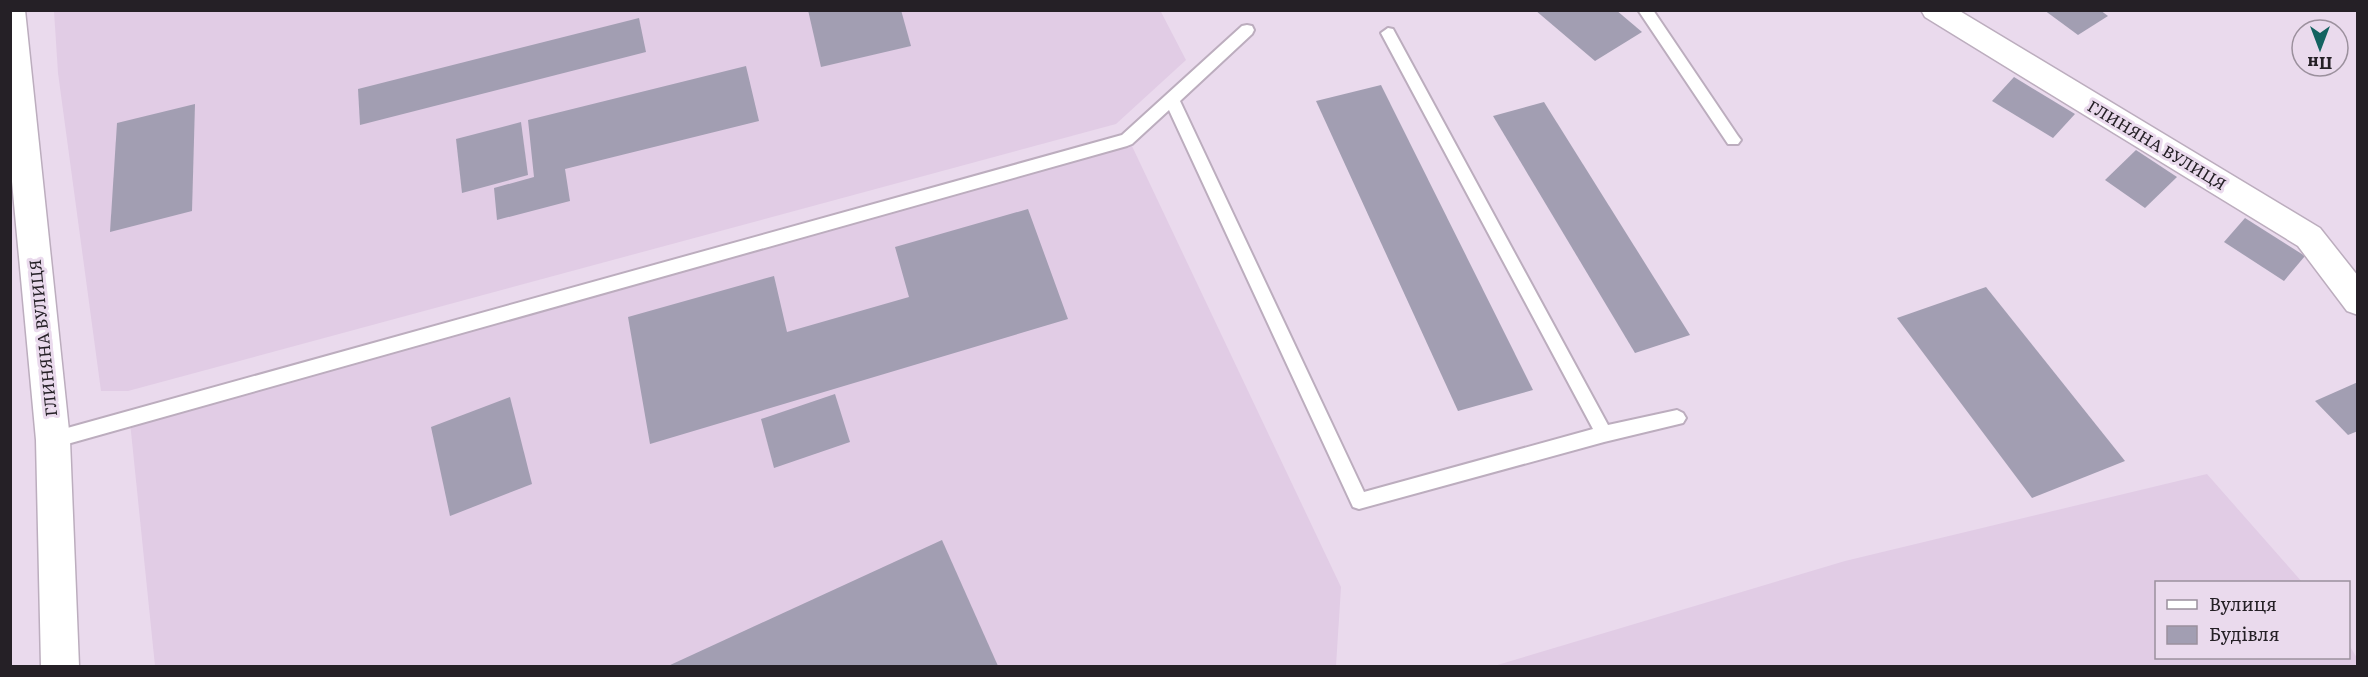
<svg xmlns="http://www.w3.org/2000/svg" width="2368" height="677" font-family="Literata,serif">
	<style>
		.built { fill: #e1cce5 }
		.building { fill: #a29eb2 }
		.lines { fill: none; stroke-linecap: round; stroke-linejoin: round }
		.lane-casing { stroke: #bcadbe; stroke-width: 4 }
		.street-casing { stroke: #bcadbe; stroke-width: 3 }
		.secondary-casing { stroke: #bcadbe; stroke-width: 3 }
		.lane { fill: #fff; fill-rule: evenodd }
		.street { fill: #fff; fill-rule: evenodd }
		.secondary { fill: #fff; fill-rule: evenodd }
		.labels { text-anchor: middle; stroke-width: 6; stroke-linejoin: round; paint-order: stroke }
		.street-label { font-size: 16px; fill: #252026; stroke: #eadaed }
	</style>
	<rect width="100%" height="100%" fill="#eadaed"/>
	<!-- built -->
	<g class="built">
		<path d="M 1160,10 L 1186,60 L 1116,124 L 128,391 L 101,391 L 58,73 L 54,11 Z"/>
		<path d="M 1131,144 L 1341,587 L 1336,666 L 155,666 L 130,422 Z"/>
		<path d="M 2207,474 L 2302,582 L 2156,582 L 2156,658 L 2348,658 L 2349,645 L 2357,658 L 2357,666 L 1494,666 L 1845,561 Z"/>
	</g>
	<!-- building -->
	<g class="building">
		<path d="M 808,10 L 901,10 L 911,46 L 821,67 Z"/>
		<path d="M 1535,10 L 1616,10 L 1642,32 L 1595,61 Z"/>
		<path d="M 2044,10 L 2100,10 L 2108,16 L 2078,35 Z"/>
		<path d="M 639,18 L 646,52 L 360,125 L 358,89 Z"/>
		<path d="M 746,66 L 759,121 L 565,169 L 570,201 L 497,220 L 494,188 L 534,177 L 528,120 Z"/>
		<path d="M 2014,77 L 2075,114 L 2053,138 L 1992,101 Z"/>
		<path d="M 1381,85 L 1533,390 L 1458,411 L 1316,101 Z"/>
		<path d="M 1544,102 L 1690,335 L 1635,353 L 1493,116 Z"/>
		<path d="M 195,104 L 192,211 L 110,232 L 117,123 Z"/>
		<path d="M 521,122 L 528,175 L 462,193 L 456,139 Z"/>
		<path d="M 2136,150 L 2177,177 L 2145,208 L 2105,180 Z"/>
		<path d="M 1028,209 L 1068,319 L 650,444 L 628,317 L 774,276 L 787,332 L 909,297 L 895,247 Z"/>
		<path d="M 2245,218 L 2305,256 L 2284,281 L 2224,242 Z"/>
		<path d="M 1986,287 L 2125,461 L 2032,498 L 1897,318 Z"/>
		<path d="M 2358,382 L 2358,431 L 2348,435 L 2315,401 Z"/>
		<path d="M 835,394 L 850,442 L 774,468 L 761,419 Z"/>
		<path d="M 510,397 L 532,484 L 450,516 L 431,427 Z"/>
		<path d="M 942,540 L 998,666 L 668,666 Z"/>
	</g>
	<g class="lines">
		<defs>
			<g id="lane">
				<path d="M 1638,10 L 1653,10 L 1738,136 L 1741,140 L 1738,144 L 1728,144 Z"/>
				<path d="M 1247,25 L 1252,26 L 1254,30 L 1252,34 L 1180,101 L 1364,492 L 1593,429 L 1381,33 L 1388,28 L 1393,29 L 1608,425 L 1677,410 L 1683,413 L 1686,418 L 1683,423 L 1604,442 L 1359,509 L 1353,507 L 1169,110 L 1132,144 L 1127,146 L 53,448 L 47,446 L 44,440 L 47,434 L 53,432 L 1122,135 L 1242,26 Z"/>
			</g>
			<path id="street" d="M 1921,10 L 1958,10 L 2320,228 L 2358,276 L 2358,315 L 2347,311 L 2298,246 L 1925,17 Z"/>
			<path id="secondary" d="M 10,10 L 25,10 L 70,440 L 79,666 L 41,666 L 36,440 L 10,160 Z"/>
		</defs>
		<!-- lane casing -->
		<use href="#lane" class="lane-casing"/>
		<!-- street casing -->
		<use href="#street" class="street-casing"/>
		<!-- secondary casing -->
		<use href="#secondary" class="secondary-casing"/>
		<!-- lane -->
		<use href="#lane" class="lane"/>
		<!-- street -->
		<use href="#street" class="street"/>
		<!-- secondary -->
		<use href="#secondary" class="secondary"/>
	</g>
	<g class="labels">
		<!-- street labels -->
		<g class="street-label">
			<text transform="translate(2157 145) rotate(31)" y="6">ГЛИНЯНА ВУЛИЦЯ</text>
			<text transform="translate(43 338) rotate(-96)" y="6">ГЛИНЯНА ВУЛИЦЯ</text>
		</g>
	</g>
	<!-- border -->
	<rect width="2368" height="677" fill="none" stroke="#252026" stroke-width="24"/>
	<!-- legend -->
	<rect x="2155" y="581" width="195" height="78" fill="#eadaed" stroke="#9b909d" stroke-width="1.5"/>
	<rect x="2167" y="600" width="30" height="9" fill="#ffffff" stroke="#9b909d" stroke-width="1.5"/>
	<text x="2209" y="611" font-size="18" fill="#252026">Вулиця</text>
	<rect x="2167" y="626" width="30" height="18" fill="#a29eb2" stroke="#9b909d" stroke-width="1.5"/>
	<text x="2209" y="641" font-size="18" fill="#252026">Будівля</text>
	<!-- north arrow -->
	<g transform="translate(2320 48) rotate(180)"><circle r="28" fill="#eadaed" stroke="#9b909d" stroke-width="1.5"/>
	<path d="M0-4.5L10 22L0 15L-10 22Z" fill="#146361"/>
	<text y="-9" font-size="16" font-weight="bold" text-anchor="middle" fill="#252026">Пн</text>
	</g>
</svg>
